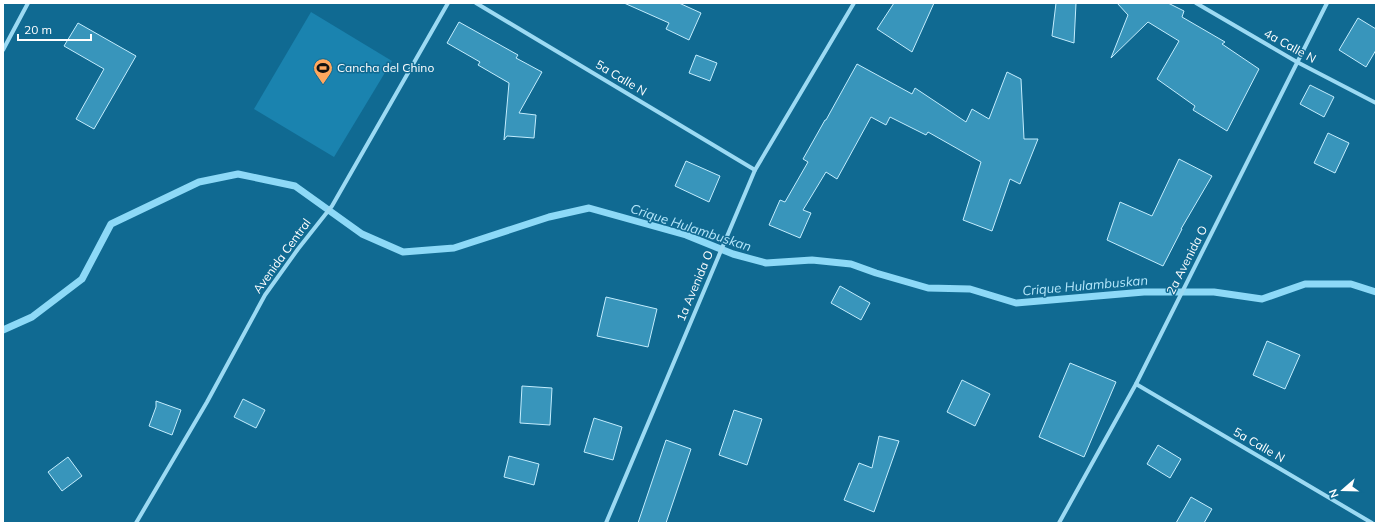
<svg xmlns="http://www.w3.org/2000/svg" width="1379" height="526" font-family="Mulish,sans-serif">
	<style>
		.green { fill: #1a83af }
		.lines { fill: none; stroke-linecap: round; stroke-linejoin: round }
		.stream { stroke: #8dd9f7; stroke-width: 7 }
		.building { fill: #3895bb; stroke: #c3edfe }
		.minor { stroke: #9cdaf3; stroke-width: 4 }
		.labels { text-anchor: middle; stroke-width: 3; stroke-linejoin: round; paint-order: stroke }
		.street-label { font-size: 12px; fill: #fff; stroke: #106a92 }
		.poi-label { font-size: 12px; fill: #fff; stroke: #106a92; text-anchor: start }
		.water-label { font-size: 13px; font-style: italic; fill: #b5e7fb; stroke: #106a92 }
	</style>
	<rect width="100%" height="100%" fill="#106a92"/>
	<!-- green -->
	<path class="green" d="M 311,12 L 392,61 L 334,157 L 254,109 Z"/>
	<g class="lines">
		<!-- stream -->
		<path class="stream" d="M 3,330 L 32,317 L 82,279 L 111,224 L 199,182 L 238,174 L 295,186 L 362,234 L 403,252 L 454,248 L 549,217 L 589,208 L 686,235 L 733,254 L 766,263 L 812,260 L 851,264 L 876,273 L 928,288 L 970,289 L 1016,303 L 1144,292 L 1214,292 L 1262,299 L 1305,284 L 1351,284 L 1376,292"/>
	</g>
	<!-- building -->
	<g class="building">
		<path d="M 624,3 L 679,3 L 701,13 L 689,40 L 666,29 L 669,23 Z"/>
		<path d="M 894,3 L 934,3 L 912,52 L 877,29 Z"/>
		<path d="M 1056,3 L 1076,3 L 1074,43 L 1052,36 Z"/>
		<path d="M 1117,3 L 1168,3 L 1184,11 L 1182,17 L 1225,42 L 1222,44 L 1259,69 L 1227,131 L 1193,110 L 1195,106 L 1157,79 L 1179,41 L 1148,22 L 1111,58 L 1128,15 Z"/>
		<path d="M 1358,18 L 1376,29 L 1376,50 L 1366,67 L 1339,50 Z"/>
		<path d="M 459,22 L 518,55 L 516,58 L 542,72 L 519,113 L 536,115 L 534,138 L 507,136 L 504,140 L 509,83 L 478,65 L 480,62 L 447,43 Z"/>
		<path d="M 78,23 L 136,56 L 94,129 L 76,119 L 104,69 L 64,46 Z"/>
		<path d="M 696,55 L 717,63 L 710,81 L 689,73 Z"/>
		<path d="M 857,64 L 912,94 L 915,88 L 966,122 L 972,109 L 989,119 L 1007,72 L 1021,79 L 1024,139 L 1038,139 L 1020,184 L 1010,179 L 992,231 L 963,220 L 981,162 L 928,132 L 926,135 L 890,117 L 886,125 L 871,117 L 837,179 L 826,172 L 803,210 L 811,213 L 800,238 L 769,225 L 780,200 L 785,202 L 808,162 L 803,159 L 825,120 L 826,120 Z"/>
		<path d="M 1310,85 L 1334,97 L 1324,117 L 1300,104 Z"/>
		<path d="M 1328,133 L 1349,143 L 1335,173 L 1314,163 Z"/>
		<path d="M 1179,159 L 1212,176 L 1181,229 L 1182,229 L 1163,266 L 1107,240 L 1120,202 L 1152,216 Z"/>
		<path d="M 686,161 L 720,176 L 709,202 L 675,186 Z"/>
		<path d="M 840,286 L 870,303 L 861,320 L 831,303 Z"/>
		<path d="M 606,297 L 657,309 L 648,347 L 597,336 Z"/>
		<path d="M 1267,341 L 1300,355 L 1285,389 L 1253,375 Z"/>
		<path d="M 1070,363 L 1116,382 L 1084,457 L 1039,437 Z"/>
		<path d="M 962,380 L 990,394 L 975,426 L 947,412 Z"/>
		<path d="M 522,386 L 552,388 L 550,425 L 520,423 Z"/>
		<path d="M 243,399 L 265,410 L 256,428 L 234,417 Z"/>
		<path d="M 156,401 L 181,410 L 172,435 L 149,426 L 156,407 Z"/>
		<path d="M 734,410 L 762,419 L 747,465 L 719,455 Z"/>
		<path d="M 594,418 L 622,427 L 613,460 L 584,452 Z"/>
		<path d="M 879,436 L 899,441 L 874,512 L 844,500 L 859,463 L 872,468 Z"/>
		<path d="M 666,440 L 691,449 L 666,523 L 638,523 Z"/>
		<path d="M 1158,445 L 1181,459 L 1170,478 L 1147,464 Z"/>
		<path d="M 509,456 L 539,464 L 534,485 L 504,477 Z"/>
		<path d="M 68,457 L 82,476 L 62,491 L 48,472 Z"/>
		<path d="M 1191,497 L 1212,509 L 1204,523 L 1176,523 Z"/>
	</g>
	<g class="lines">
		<!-- minor -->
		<g class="minor">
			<path d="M 476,3 L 755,170"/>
			<path d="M 1196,3 L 1297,62 L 1376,103"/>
			<path d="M 3,50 L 28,3"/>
			<path d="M 1136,384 L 1372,523"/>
			<path d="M 136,523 L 207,402 L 265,295 L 298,249 L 332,206 L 448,3"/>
			<path d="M 606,523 L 755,170 L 854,3"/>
			<path d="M 1059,523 L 1136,384 L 1327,3"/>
		</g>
	</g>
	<!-- icons -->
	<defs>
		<symbol id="stadium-pin" viewBox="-11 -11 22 30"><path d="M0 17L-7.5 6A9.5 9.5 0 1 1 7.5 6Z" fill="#ffa75e" stroke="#106a92"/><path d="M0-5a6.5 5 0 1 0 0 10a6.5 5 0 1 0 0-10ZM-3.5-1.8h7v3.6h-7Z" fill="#111"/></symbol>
	</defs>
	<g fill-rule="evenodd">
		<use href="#stadium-pin" x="312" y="57" width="22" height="30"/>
	</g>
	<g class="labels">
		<!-- street labels -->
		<g class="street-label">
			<text transform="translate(1290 46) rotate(29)" y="4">4a Calle N</text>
			<text transform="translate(621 78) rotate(31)" y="4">5a Calle N</text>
			<text transform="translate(282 256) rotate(-54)" y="4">Avenida Central</text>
			<text transform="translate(1187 260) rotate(-63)" y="4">2a Avenida O</text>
			<text transform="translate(695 286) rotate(-67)" y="4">1a Avenida O</text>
			<text transform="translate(1259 445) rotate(30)" y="4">5a Calle N</text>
		</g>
		<!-- poi labels -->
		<g class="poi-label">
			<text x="337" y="72">Cancha del Chino</text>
		</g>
		<!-- water labels -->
		<g class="water-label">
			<text transform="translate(691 227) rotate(18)" y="5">Crique Hulambuskan</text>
			<text transform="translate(1085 285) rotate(-5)" y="5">Crique Hulambuskan</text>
		</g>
	</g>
	<!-- border -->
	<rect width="1379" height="526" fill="none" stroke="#ffffff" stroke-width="8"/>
	<!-- north arrow -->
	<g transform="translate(1343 490) rotate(250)" stroke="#106a92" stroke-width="3" paint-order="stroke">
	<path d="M0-3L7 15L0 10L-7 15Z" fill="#ffffff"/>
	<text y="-6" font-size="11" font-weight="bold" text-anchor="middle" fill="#ffffff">N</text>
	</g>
	<!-- scale -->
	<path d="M18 34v6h73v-6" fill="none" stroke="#ffffff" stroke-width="2"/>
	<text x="24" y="34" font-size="12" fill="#ffffff" stroke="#106a92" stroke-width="3" paint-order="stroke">20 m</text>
</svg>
